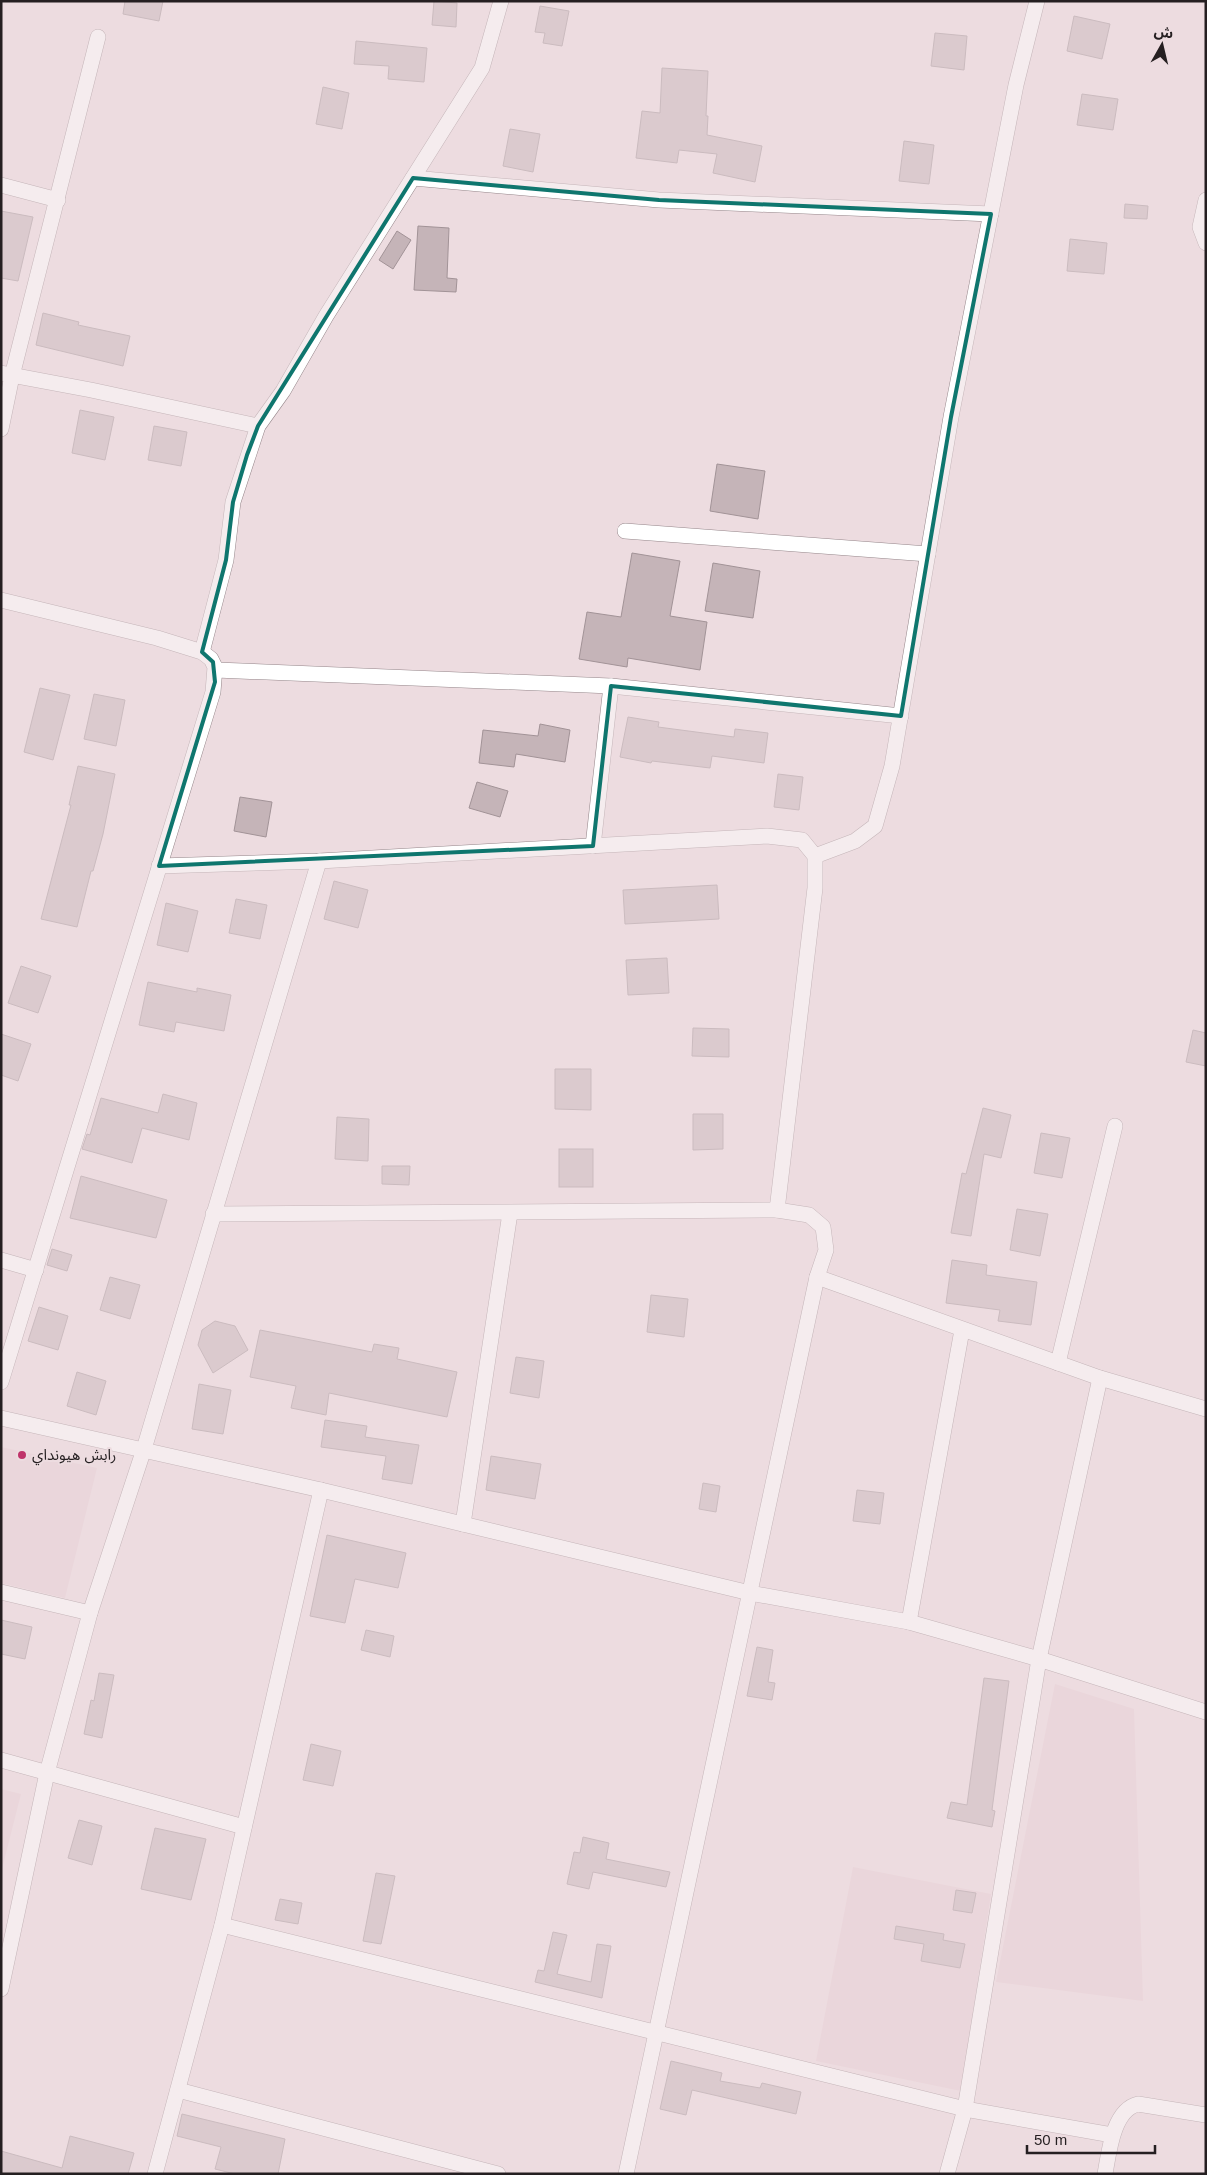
<svg xmlns="http://www.w3.org/2000/svg" width="1207" height="2175" font-family="Arial,'Noto Sans Arabic',sans-serif">
	<style>
		.built { fill: #e7ced4 }
		.building { fill: #c5b4b8; stroke: #a29397 }
		.lines { fill: none; stroke-linecap: round; stroke-linejoin: round }
		.street-casing { stroke: #95868a; stroke-width: 16 }
		.street { stroke: #fff; stroke-width: 15 }
		.marked { fill: none; stroke: #0f766e; stroke-width: 4; stroke-linejoin: round }
		.poi-dot { fill: #bf336a; stroke: #eddce0; stroke-width: 2 }
		.labels { text-anchor: middle; stroke-width: 4; stroke-linejoin: round; paint-order: stroke }
		.poi-label { font-size: 15px; fill: #251f21; stroke: #eddce0; text-anchor: start }
	</style>
	<rect width="100%" height="100%" fill="#eddce0"/>
	<!-- built -->
	<g class="built">
		<path d="M 1,1447 L 97,1468 L 65,1598 L 1,1583 Z"/>
		<path d="M 1055,1684 L 1134,1709 L 1143,2001 L 996,1982 Z"/>
		<path d="M 1,1789 L 21,1794 L 2,1869 L 1,1869 Z"/>
		<path d="M 853,1867 L 991,1894 L 961,2091 L 816,2061 Z"/>
	</g>
	<!-- building -->
	<g class="building">
		<path d="M 125,1 L 163,1 L 159,21 L 123,14 Z"/>
		<path d="M 434,1 L 457,3 L 456,27 L 432,25 Z"/>
		<path d="M 540,6 L 569,11 L 562,46 L 543,43 L 545,33 L 535,32 Z"/>
		<path d="M 1074,16 L 1110,24 L 1102,59 L 1067,51 Z"/>
		<path d="M 935,33 L 967,36 L 964,70 L 931,66 Z"/>
		<path d="M 356,41 L 427,48 L 424,82 L 388,79 L 389,66 L 354,64 Z"/>
		<path d="M 662,68 L 708,71 L 706,116 L 708,116 L 707,135 L 762,146 L 755,182 L 713,173 L 717,154 L 679,150 L 677,163 L 636,158 L 642,111 L 660,113 Z"/>
		<path d="M 323,87 L 349,93 L 342,129 L 316,124 Z"/>
		<path d="M 1082,94 L 1118,99 L 1113,130 L 1077,125 Z"/>
		<path d="M 510,129 L 540,134 L 533,172 L 503,166 Z"/>
		<path d="M 904,141 L 934,145 L 929,184 L 899,181 Z"/>
		<path d="M 1125,204 L 1148,206 L 1147,219 L 1124,218 Z"/>
		<path d="M 1,211 L 33,217 L 18,281 L 1,278 Z"/>
		<path d="M 418,226 L 449,228 L 447,278 L 457,279 L 456,292 L 414,290 Z"/>
		<path d="M 397,231 L 411,240 L 393,269 L 379,260 Z"/>
		<path d="M 1070,239 L 1107,243 L 1104,274 L 1067,271 Z"/>
		<path d="M 43,313 L 79,322 L 78,325 L 130,336 L 123,366 L 36,345 Z"/>
		<path d="M 80,410 L 114,417 L 105,460 L 72,453 Z"/>
		<path d="M 154,426 L 187,432 L 181,466 L 148,460 Z"/>
		<path d="M 717,464 L 765,471 L 758,519 L 710,511 Z"/>
		<path d="M 632,553 L 680,561 L 670,616 L 707,622 L 700,670 L 628,658 L 627,667 L 579,659 L 587,612 L 621,617 Z"/>
		<path d="M 713,563 L 760,571 L 753,618 L 705,611 Z"/>
		<path d="M 40,688 L 70,695 L 53,760 L 24,752 Z"/>
		<path d="M 94,694 L 125,700 L 116,746 L 84,739 Z"/>
		<path d="M 628,717 L 659,722 L 658,727 L 734,737 L 735,729 L 768,733 L 764,763 L 712,756 L 710,768 L 652,761 L 651,763 L 620,757 Z"/>
		<path d="M 540,724 L 570,730 L 565,762 L 516,754 L 514,767 L 479,763 L 483,730 L 538,736 Z"/>
		<path d="M 78,766 L 115,774 L 103,834 L 93,871 L 91,871 L 77,927 L 41,919 L 71,805 L 69,805 Z"/>
		<path d="M 778,774 L 803,777 L 799,810 L 774,807 Z"/>
		<path d="M 477,782 L 508,791 L 500,817 L 469,808 Z"/>
		<path d="M 240,797 L 272,802 L 266,837 L 234,831 Z"/>
		<path d="M 334,881 L 368,890 L 358,928 L 324,919 Z"/>
		<path d="M 717,885 L 719,919 L 625,924 L 623,890 Z"/>
		<path d="M 236,899 L 267,905 L 260,939 L 229,933 Z"/>
		<path d="M 166,903 L 198,911 L 188,952 L 157,945 Z"/>
		<path d="M 667,958 L 669,993 L 628,995 L 626,960 Z"/>
		<path d="M 21,966 L 51,976 L 38,1013 L 8,1003 Z"/>
		<path d="M 148,982 L 197,992 L 197,988 L 231,995 L 224,1031 L 176,1022 L 174,1032 L 139,1025 Z"/>
		<path d="M 693,1028 L 729,1029 L 729,1057 L 692,1056 Z"/>
		<path d="M 1193,1030 L 1206,1033 L 1206,1066 L 1186,1062 Z"/>
		<path d="M 1,1034 L 31,1044 L 18,1081 L 1,1075 Z"/>
		<path d="M 555,1069 L 591,1069 L 591,1110 L 555,1109 Z"/>
		<path d="M 163,1094 L 197,1103 L 189,1140 L 142,1128 L 132,1163 L 82,1149 L 87,1134 L 90,1135 L 101,1098 L 158,1113 Z"/>
		<path d="M 983,1108 L 1011,1115 L 1001,1158 L 984,1154 L 971,1236 L 951,1233 L 962,1173 L 966,1174 Z"/>
		<path d="M 693,1114 L 723,1114 L 723,1149 L 693,1150 Z"/>
		<path d="M 337,1117 L 369,1119 L 368,1161 L 335,1159 Z"/>
		<path d="M 1041,1133 L 1070,1138 L 1062,1178 L 1034,1173 Z"/>
		<rect x="559" y="1149" width="34" height="38"/>
		<path d="M 382,1166 L 410,1166 L 409,1185 L 382,1184 Z"/>
		<path d="M 81,1176 L 167,1200 L 156,1238 L 70,1218 Z"/>
		<path d="M 1017,1209 L 1048,1214 L 1040,1256 L 1010,1250 Z"/>
		<path d="M 52,1249 L 72,1255 L 67,1271 L 47,1265 Z"/>
		<path d="M 952,1260 L 987,1265 L 986,1275 L 1037,1282 L 1031,1325 L 998,1321 L 1000,1310 L 946,1303 Z"/>
		<path d="M 110,1277 L 140,1285 L 130,1319 L 100,1310 Z"/>
		<path d="M 651,1295 L 688,1299 L 684,1337 L 647,1332 Z"/>
		<path d="M 39,1307 L 68,1316 L 58,1350 L 28,1341 Z"/>
		<path d="M 215,1321 L 235,1326 L 248,1350 L 213,1373 L 198,1345 L 202,1330 Z"/>
		<path d="M 260,1330 L 372,1352 L 374,1344 L 399,1348 L 397,1359 L 457,1372 L 447,1417 L 329,1393 L 326,1415 L 291,1408 L 296,1386 L 250,1377 Z"/>
		<path d="M 516,1357 L 544,1361 L 539,1398 L 510,1393 Z"/>
		<path d="M 77,1372 L 106,1381 L 96,1415 L 67,1406 Z"/>
		<path d="M 199,1384 L 231,1390 L 223,1434 L 192,1429 Z"/>
		<path d="M 325,1420 L 367,1426 L 365,1437 L 419,1445 L 412,1484 L 382,1479 L 386,1456 L 321,1447 Z"/>
		<path d="M 491,1456 L 541,1464 L 535,1499 L 486,1490 Z"/>
		<path d="M 703,1483 L 720,1486 L 716,1512 L 699,1509 Z"/>
		<path d="M 857,1490 L 884,1493 L 880,1524 L 853,1521 Z"/>
		<path d="M 327,1535 L 406,1553 L 398,1588 L 355,1579 L 345,1623 L 310,1616 Z"/>
		<path d="M 1,1620 L 32,1627 L 25,1659 L 1,1654 Z"/>
		<path d="M 366,1630 L 394,1636 L 390,1657 L 361,1650 Z"/>
		<path d="M 757,1647 L 773,1650 L 768,1682 L 775,1683 L 772,1700 L 747,1696 Z"/>
		<path d="M 99,1673 L 114,1675 L 102,1738 L 84,1734 L 91,1700 L 94,1701 Z"/>
		<path d="M 984,1678 L 1009,1681 L 992,1810 L 995,1811 L 992,1827 L 947,1818 L 951,1802 L 967,1805 Z"/>
		<path d="M 311,1744 L 341,1751 L 333,1786 L 303,1780 Z"/>
		<path d="M 79,1820 L 102,1826 L 92,1865 L 68,1858 Z"/>
		<path d="M 155,1828 L 206,1839 L 191,1900 L 141,1889 Z"/>
		<path d="M 583,1837 L 609,1843 L 606,1859 L 670,1872 L 666,1887 L 593,1872 L 589,1889 L 567,1884 L 574,1852 L 580,1853 Z"/>
		<path d="M 376,1873 L 395,1876 L 381,1944 L 363,1941 Z"/>
		<path d="M 956,1890 L 976,1893 L 972,1913 L 953,1910 Z"/>
		<path d="M 280,1899 L 302,1903 L 298,1924 L 275,1920 Z"/>
		<path d="M 896,1926 L 944,1934 L 943,1940 L 965,1944 L 960,1968 L 921,1961 L 924,1944 L 894,1939 Z"/>
		<path d="M 553,1932 L 567,1935 L 557,1974 L 591,1982 L 597,1944 L 611,1946 L 602,1998 L 535,1982 L 538,1970 L 544,1971 Z"/>
		<path d="M 671,2061 L 722,2073 L 720,2081 L 760,2088 L 762,2083 L 801,2092 L 796,2114 L 692,2090 L 686,2115 L 660,2109 Z"/>
		<path d="M 182,2114 L 285,2139 L 278,2174 L 235,2174 L 215,2169 L 221,2147 L 177,2136 Z"/>
		<path d="M 70,2136 L 134,2153 L 128,2174 L 1,2174 L 1,2151 L 62,2168 Z"/>
	</g>
	<g class="lines">
		<defs>
			<g id="street">
				<path d="M 413,178 L 659,200 L 991,214"/>
				<path d="M 1,185 L 58,200"/>
				<path d="M 1206,200 L 1200,227 L 1206,243"/>
				<path d="M 1,373 L 91,390 L 258,426"/>
				<path d="M 1,429 L 12,376 L 98,37"/>
				<path d="M 625,531 L 928,554"/>
				<path d="M 1,600 L 157,638 L 202,652 L 211,659 L 215,667 L 213,692 L 1,1382"/>
				<path d="M 202,652 L 226,560 L 233,502 L 258,426 L 283,391 L 326,316 L 482,68 L 501,1"/>
				<path d="M 216,670 L 611,686 L 901,716"/>
				<path d="M 593,846 L 611,686"/>
				<path d="M 815,856 L 855,841 L 875,826 L 892,766 L 951,417 L 1016,85 L 1037,1"/>
				<path d="M 159,866 L 319,861 L 767,836 L 802,840 L 815,856 L 815,888 L 777,1210"/>
				<path d="M 213,1214 L 777,1210 L 809,1215 L 823,1227 L 826,1250 L 817,1277 L 626,2174"/>
				<path d="M 1,1260 L 36,1270"/>
				<path d="M 817,1277 L 1100,1378 L 1206,1409"/>
				<path d="M 1058,1363 L 1115,1126"/>
				<path d="M 1,1418 L 321,1490 L 750,1593 L 909,1622 L 1039,1659 L 1206,1712"/>
				<path d="M 463,1524 L 510,1213"/>
				<path d="M 1,1592 L 90,1613"/>
				<path d="M 909,1622 L 962,1330"/>
				<path d="M 1,1760 L 244,1827"/>
				<path d="M 222,1925 L 965,2109 L 1112,2135"/>
				<path d="M 1,1989 L 47,1773 L 90,1613 L 144,1449 L 319,861"/>
				<path d="M 178,2090 L 498,2174"/>
				<path d="M 155,2174 L 222,1925 L 321,1490"/>
				<path d="M 947,2174 L 965,2109 L 1039,1659 L 1100,1378"/>
				<path d="M 1105,2174 C 1109,2152 1113,2110 1138,2104 L 1206,2115"/>
			</g>
		</defs>
		<!-- street casing -->
		<use href="#street" class="street-casing"/>
		<!-- street -->
		<use href="#street" class="street"/>
	</g>
	<!-- marked area -->
	<path d="M0 0H1207V2175H0ZM 413,178 L 659,200 L 991,214 L 951,417 L 901,716 L 611,686 L 593,846 L 159,866 L 215,682 L 213,662 L 202,652 L 226,560 L 233,502 L 247,455 L 258,426 Z" fill="#eddce0" fill-opacity=".55" fill-rule="evenodd"/>
	<path class="marked" d="M 413,178 L 659,200 L 991,214 L 951,417 L 901,716 L 611,686 L 593,846 L 159,866 L 215,682 L 213,662 L 202,652 L 226,560 L 233,502 L 247,455 L 258,426 Z"/>
	<!-- markers -->
	<circle class="poi-dot" cx="22" cy="1455" r="5"/>
	<g class="labels">
		<!-- poi labels -->
		<g class="poi-label">
			<text x="32" y="1460">رابش هيونداي</text>
		</g>
	</g>
	<!-- border -->
	<rect width="1207" height="2175" fill="none" stroke="#251f21" stroke-width="5"/>
	<!-- north arrow -->
	<g transform="translate(1162 45) rotate(8)" stroke="#eddce0" stroke-width="4" paint-order="stroke">
	<path d="M0-4L9 19L0 12L-9 19Z" fill="#251f21"/>
	<text y="-8" font-size="14" font-weight="bold" text-anchor="middle" fill="#251f21">ش</text>
	</g>
	<!-- scale -->
	<path d="M1027 2145v8h128v-8" fill="none" stroke="#251f21" stroke-width="2.5"/>
	<text x="1034" y="2145" font-size="15" fill="#251f21" stroke="#eddce0" stroke-width="4" paint-order="stroke">50 m</text>
</svg>
